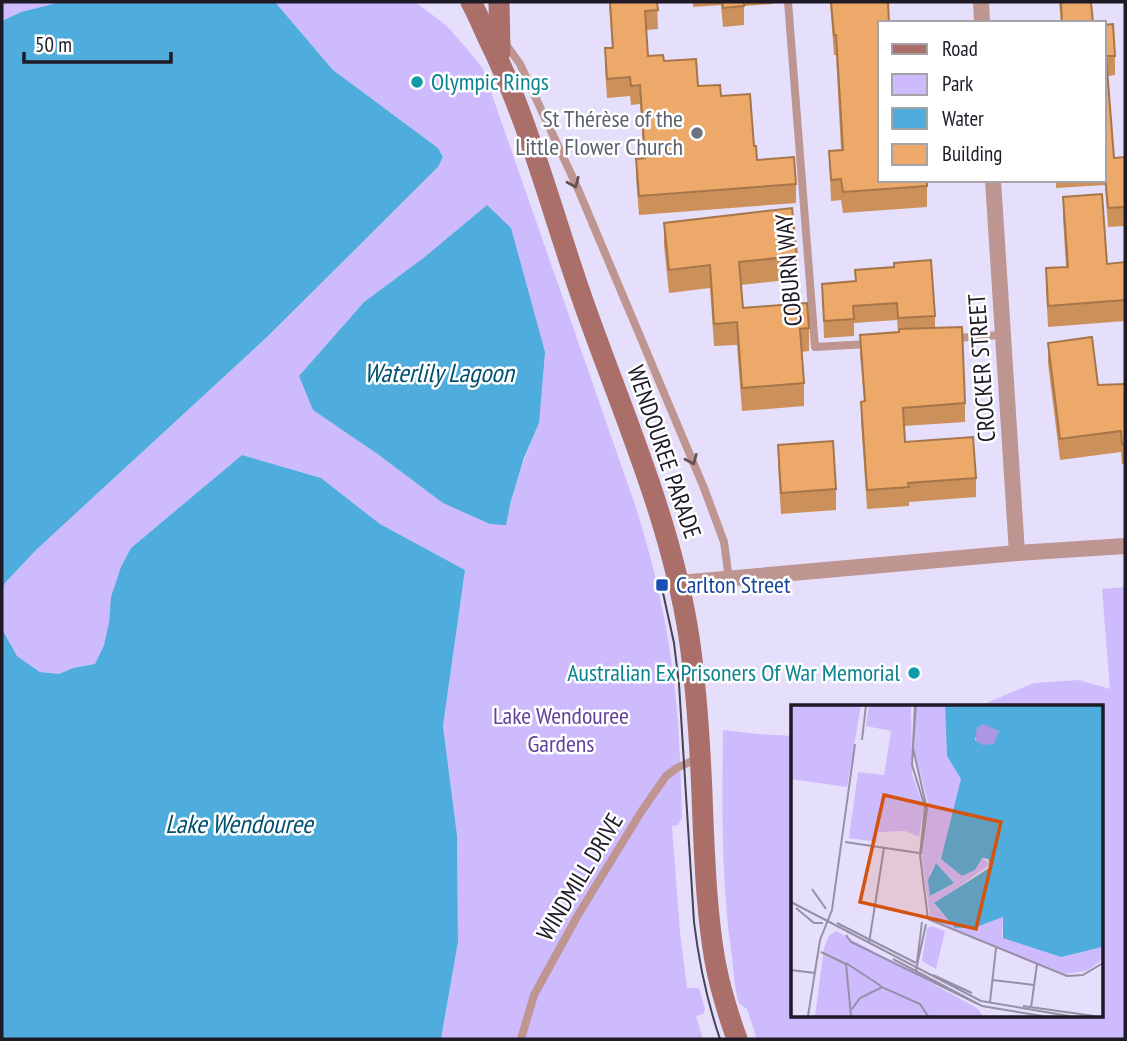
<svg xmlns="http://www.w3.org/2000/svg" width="1127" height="1041" font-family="'PT Sans Narrow',sans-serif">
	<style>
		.green { fill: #cdbbfe; fill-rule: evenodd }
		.water { fill: #4eaddd }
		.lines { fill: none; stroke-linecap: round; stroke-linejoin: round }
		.lane { stroke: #bf9591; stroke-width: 8 }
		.street { stroke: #bf9591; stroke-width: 16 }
		.secondary { stroke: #aa6f69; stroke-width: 21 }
		.tram { stroke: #474352; stroke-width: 2 }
		.wall { fill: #cc915a }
		.building { fill: #eda969; stroke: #a6764a; stroke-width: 2 }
		.oneway { stroke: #665156 }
		.culture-dot { fill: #0f9aa8; stroke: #fff; stroke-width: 2.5 }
		.worship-dot { fill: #6b7280; stroke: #fff; stroke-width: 2.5 }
		.transit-dot { fill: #1a4fb4; stroke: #fff; stroke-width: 2.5 }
		.labels { text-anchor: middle; stroke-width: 5; stroke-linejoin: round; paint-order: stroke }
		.culture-label { font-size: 24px; fill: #0d838f; stroke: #fff; text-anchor: start }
		.worship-label { font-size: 24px; fill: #5b616d; stroke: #fff; text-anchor: end }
		.street-label { font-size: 24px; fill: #1e1a26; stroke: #fff }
		.transit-label { font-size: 24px; fill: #164399; stroke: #fff; text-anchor: start }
		.park-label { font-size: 24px; fill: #62409c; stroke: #fff }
		.water-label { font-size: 26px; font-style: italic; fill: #005071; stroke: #fff }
		.inset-road { fill: none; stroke: #9690a6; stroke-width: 2 }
		.view { fill: #d4530f; fill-opacity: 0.15; stroke: #d4530f; stroke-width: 3.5 }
		.inset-edge { fill: none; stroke: #1e1a26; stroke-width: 3.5 }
	</style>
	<rect width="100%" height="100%" fill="#e6dffb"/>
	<!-- green -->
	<g class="green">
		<path d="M 2,2 L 61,2 L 21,12 L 2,21 Z"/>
		<path d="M 275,2 L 415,2 L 446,25 L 468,50 L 483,69 L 633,499 C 656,568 671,639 677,711 C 680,746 681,783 682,818 L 678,825 L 672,826 L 680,932 L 687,988 L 699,988 L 705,1009 L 703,1014 L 696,1016 L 703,1039 L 441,1039 L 458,942 L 457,835 L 443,726 L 465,570 L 380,524 L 321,478 L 242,455 L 131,548 L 104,645 L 95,664 L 73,668 L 59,674 L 41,672 L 17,656 L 2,629 L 2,591 L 5,583 L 36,550 L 267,337 L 438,167 L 443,157 L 438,148 L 333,70 ZM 426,256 L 539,423 C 525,456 513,489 506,525 L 379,455 L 314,410 L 299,376 L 364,302 Z"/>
		<path d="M 1125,587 L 1125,1039 L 757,1039 L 747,1009 L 739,1004 C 734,988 734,973 732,957 C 721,882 722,806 723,730 L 758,734 L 793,736 L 793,1015 L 1101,1015 L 1101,707 L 977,707 L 1034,683 L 1079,680 L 1110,689 L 1102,589 Z"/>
	</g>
	<!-- water -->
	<g class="water">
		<path d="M 61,2 L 275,2 L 333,70 L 438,148 L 443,157 L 438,167 L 267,337 L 36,550 L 5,583 L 2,591 L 2,21 L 21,12 Z"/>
		<path d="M 487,205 L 511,228 L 545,352 L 539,423 L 524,458 L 511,501 L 506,525 L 490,524 L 443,503 L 379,455 L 313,410 L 299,376 L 364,302 L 426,256 Z"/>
		<path d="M 242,455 L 321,478 L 380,524 L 465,570 L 443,726 L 457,835 L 458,942 L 441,1039 L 2,1039 L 2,629 L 17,656 L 40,672 L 59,674 L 73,668 L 95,664 L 104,645 L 109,623 L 111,597 L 121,567 L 131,548 Z"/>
	</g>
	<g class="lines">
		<!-- lane -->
		<g class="lane">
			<path d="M 788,2 L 815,347 L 868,344"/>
			<path d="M 505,43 L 520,64 L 578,189 L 704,488 L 724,542 L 729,579"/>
			<path d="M 954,338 L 1003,335"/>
			<path d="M 521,1039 L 534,995 L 578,915 L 641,812 L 666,776 L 677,768 L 698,758"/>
		</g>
		<!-- street -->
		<g class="street">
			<path d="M 981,2 L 982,23"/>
			<path d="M 993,180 L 1017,553"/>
			<path d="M 679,583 L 1017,553 L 1125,546"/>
		</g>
		<!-- secondary -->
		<g class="secondary">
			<path d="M 471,2 C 477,13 482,25 487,36 C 529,120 552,213 583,301 C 622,412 671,520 689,637 C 698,698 701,759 703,821 C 705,867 707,915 715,961 C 720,988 728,1014 737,1039"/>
			<path d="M 499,2 L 500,52"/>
		</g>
		<!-- tram -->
		<path class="tram" d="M 660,579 L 674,643 L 679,684 L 694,922 C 699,963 707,1001 720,1039"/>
	</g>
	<!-- wall -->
	<g class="wall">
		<path d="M 609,2 L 657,2 L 658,29 L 646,30 L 648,56 L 664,61 L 698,86 L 721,96 L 754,146 L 757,160 L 796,184 L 796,203 L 639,215 L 636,178 L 636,159 L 644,158 L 640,104 L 631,105 L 630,96 L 607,98 L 605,67 L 605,48 L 612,48 Z"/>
		<path d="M 693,2 L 773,2 L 773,4 L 744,6 L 744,25 L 723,27 L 721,5 L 693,7 Z"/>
		<path d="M 830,2 L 888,2 L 880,23 L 927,180 L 927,207 L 843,213 L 841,200 L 831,201 L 829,151 L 841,150 L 836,55 L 834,55 Z"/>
		<path d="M 1059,2 L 1091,2 L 1093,23 L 1061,23 Z"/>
		<path d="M 1104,25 L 1115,56 L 1115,75 L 1108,76 L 1114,158 L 1125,157 L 1125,226 L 1108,227 L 1105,185 L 1056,188 L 1056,180 L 1104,180 Z"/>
		<path d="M 1063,197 L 1107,264 L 1125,262 L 1125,321 L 1048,327 L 1046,289 L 1046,268 L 1066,267 L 1063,218 Z"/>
		<path d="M 664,223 L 797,256 L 797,279 L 741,285 L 743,308 L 809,328 L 809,351 L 802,352 L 804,383 L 804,406 L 742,411 L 737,345 L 714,346 L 710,288 L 669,293 L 664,246 Z"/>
		<path d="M 855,270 L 935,316 L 935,328 L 965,403 L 965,422 L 904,426 L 905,442 L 976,478 L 976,497 L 909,502 L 909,506 L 867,509 L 861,421 L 861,402 L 864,401 L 860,354 L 860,335 L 898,332 L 897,320 L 854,323 L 854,336 L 824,338 L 822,284 L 855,281 Z"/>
		<path d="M 1048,343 L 1098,385 L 1125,384 L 1125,464 L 1122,464 L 1121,452 L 1060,460 L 1048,363 Z"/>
		<path d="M 778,445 L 836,489 L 836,510 L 781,514 L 778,466 Z"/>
	</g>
	<!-- building -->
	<g class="building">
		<path d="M 610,2 L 657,2 L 658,10 L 645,11 L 648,56 L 663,55 L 664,61 L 696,59 L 698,86 L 720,85 L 721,96 L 750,94 L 754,146 L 756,146 L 757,160 L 794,157 L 796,184 L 639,196 L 636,159 L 645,158 L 640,85 L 631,86 L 630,77 L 607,79 L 605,48 L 613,48 Z"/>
		<path d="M 722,2 L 744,2 L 744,6 L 723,8 Z"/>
		<path d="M 831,2 L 888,2 L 889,23 L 880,23 L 880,180 L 927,180 L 927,186 L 843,192 L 841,179 L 831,180 L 829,151 L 843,150 L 836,35 L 834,35 Z"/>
		<path d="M 1061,2 L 1091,2 L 1093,23 L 1062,23 Z"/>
		<path d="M 1113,24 L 1115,56 L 1106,56 L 1114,158 L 1125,157 L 1125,207 L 1108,208 L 1104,165 L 1104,25 Z"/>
		<path d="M 1102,194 L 1107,264 L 1125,262 L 1125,300 L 1048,306 L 1046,268 L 1068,267 L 1063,197 Z"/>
		<path d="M 792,208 L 797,256 L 739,262 L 743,308 L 807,303 L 809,328 L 800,329 L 804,383 L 742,388 L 737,322 L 714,324 L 710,265 L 669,270 L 664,223 Z"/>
		<path d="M 931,260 L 935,316 L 898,318 L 897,303 L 853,306 L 854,319 L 824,321 L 822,284 L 856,281 L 855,270 L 894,267 L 894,263 Z"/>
		<path d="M 962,327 L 965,403 L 903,408 L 905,442 L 973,437 L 976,478 L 908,483 L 909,487 L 867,490 L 861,402 L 865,401 L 860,335 L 899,332 L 899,329 Z"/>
		<path d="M 1092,337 L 1098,385 L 1125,384 L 1125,443 L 1122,444 L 1121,431 L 1060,439 L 1048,343 Z"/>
		<path d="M 833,441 L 836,489 L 781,493 L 778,445 Z"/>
	</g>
	<!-- one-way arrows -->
	<defs><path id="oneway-chevron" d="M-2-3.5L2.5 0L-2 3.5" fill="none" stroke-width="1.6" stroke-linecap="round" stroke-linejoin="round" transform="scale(1.75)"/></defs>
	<g class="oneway">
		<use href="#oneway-chevron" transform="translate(574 183) rotate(66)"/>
		<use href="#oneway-chevron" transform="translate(692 460) rotate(66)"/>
	</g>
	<!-- markers -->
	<g class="culture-dot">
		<circle cx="417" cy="82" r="7"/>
		<circle cx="914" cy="673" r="7"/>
	</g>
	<circle class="worship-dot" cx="697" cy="133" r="7"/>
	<rect class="transit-dot" x="655" y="578" width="14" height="14" rx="3.5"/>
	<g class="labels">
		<!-- culture labels -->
		<g class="culture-label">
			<text x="431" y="90">Olympic Rings</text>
			<text x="900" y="681" text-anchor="end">Australian Ex Prisoners Of War Memorial</text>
		</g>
		<!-- worship labels -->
		<g class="worship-label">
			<text x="683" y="127">St Thérèse of the<tspan x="683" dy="28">Little Flower Church</tspan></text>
		</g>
		<!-- street labels -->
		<g class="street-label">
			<text transform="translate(789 270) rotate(-95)" y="8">COBURN WAY</text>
			<text transform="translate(982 368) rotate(-94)" y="8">CROCKER STREET</text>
			<text transform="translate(664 452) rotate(71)" y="8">WENDOUREE PARADE</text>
			<text transform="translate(580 877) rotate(-59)" y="8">WINDMILL DRIVE</text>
		</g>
		<!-- transit labels -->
		<g class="transit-label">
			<text x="676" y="593">Carlton Street</text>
		</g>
		<!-- park labels -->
		<g class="park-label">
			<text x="561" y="724">Lake Wendouree<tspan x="561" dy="28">Gardens</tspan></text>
		</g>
		<!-- water labels -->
		<g class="water-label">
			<text x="439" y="382">Waterlily Lagoon</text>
			<text x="239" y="833">Lake Wendouree</text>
		</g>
	</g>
	<!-- overview -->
	<g transform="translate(791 705)">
		<rect width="312" height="312" fill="#e6dffb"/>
		<path d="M 0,0 L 70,0 L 56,82 L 0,74 ZM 78,0 L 120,0 L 121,69 L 133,103 L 128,132 L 114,126 L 87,127 L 85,137 L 58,133 L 67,67 L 93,70 L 100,26 L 75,21 ZM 126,0 L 154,0 L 156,51 L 171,74 L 151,154 L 171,171 L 184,165 L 191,153 L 200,159 L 143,199 L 164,223 L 183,222 L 212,212 L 211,232 L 267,251 L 311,242 L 311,255 L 296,266 L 274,269 L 144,217 L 139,211 L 131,154 L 137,98 L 123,43 ZM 145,158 L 163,178 L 140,191 L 139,168 ZM 141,221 L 154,226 L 145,264 L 131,256 L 136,223 ZM 45,226 L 186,303 L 192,311 L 24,311 L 33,243 L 38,231 Z" fill="#cdbbfe" fill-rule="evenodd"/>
		<path d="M184 30a12 12 0 1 1 24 0a12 12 0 1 1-24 0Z" fill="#ad96e4"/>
		<path d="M 154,0 L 311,0 L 311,242 L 270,252 L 212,233 L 212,212 L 185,222 L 164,223 L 143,198 L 200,162 L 197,154 L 191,153 L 184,165 L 171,171 L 150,154 L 170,74 L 156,51 ZM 192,19 L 208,26 L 203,39 L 191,40 L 184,35 L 186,23 ZM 145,158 L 163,178 L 139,191 L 137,175 Z" fill="#4eaddd" fill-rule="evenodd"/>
		<path class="inset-road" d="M 124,0 L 121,60 L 134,102 L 129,150 L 137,214M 125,0 L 122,43 L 136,104 L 130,149M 71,35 L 75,0M 54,137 L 128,148M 21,184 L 35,204M 0,197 L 190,296 L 278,311M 5,203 L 23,218 L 32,218M 137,214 L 276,271 L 292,270 L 312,258M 46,218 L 125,258M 55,230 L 60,237 L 187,299M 78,238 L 93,143M 30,247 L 55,259 L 60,311M 102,254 L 191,301 L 251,311M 126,257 L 131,217M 55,258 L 90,281M 0,265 L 24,268M 125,265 L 135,219M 142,270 L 181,288M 201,275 L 243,280M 199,297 L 205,243M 232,301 L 303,311M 240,303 L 246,259M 61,304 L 69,293 L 91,282 L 129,299 L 137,311M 17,311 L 29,235 L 41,205 L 64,39"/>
		<path class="view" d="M 93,90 L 210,117 L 185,224 L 69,197 Z"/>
		<rect width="312" height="312" class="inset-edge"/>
	</g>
	<!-- border -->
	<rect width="1127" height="1041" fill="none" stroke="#1e1a26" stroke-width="7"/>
	<!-- legend -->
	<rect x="878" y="21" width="228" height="161" fill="#ffffff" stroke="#a5a3a8" stroke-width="2"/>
	<rect x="892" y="44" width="35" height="10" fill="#aa6f69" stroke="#a5a3a8" stroke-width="2"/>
	<text x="942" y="56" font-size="21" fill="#1e1a26">Road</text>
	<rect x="892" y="74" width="35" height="21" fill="#cdbbfe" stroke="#a5a3a8" stroke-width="2"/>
	<text x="942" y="91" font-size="21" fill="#1e1a26">Park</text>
	<rect x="892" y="108" width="35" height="21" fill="#4eaddd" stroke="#a5a3a8" stroke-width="2"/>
	<text x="942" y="126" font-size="21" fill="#1e1a26">Water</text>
	<rect x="892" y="144" width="35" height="21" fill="#eda969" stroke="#a5a3a8" stroke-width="2"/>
	<text x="942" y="161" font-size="21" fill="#1e1a26">Building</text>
	<!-- scale -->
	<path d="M24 52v10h147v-10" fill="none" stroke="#1e1a26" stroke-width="3.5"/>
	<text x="35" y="52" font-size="21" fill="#1e1a26" stroke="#ffffff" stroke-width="5" paint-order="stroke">50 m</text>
</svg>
